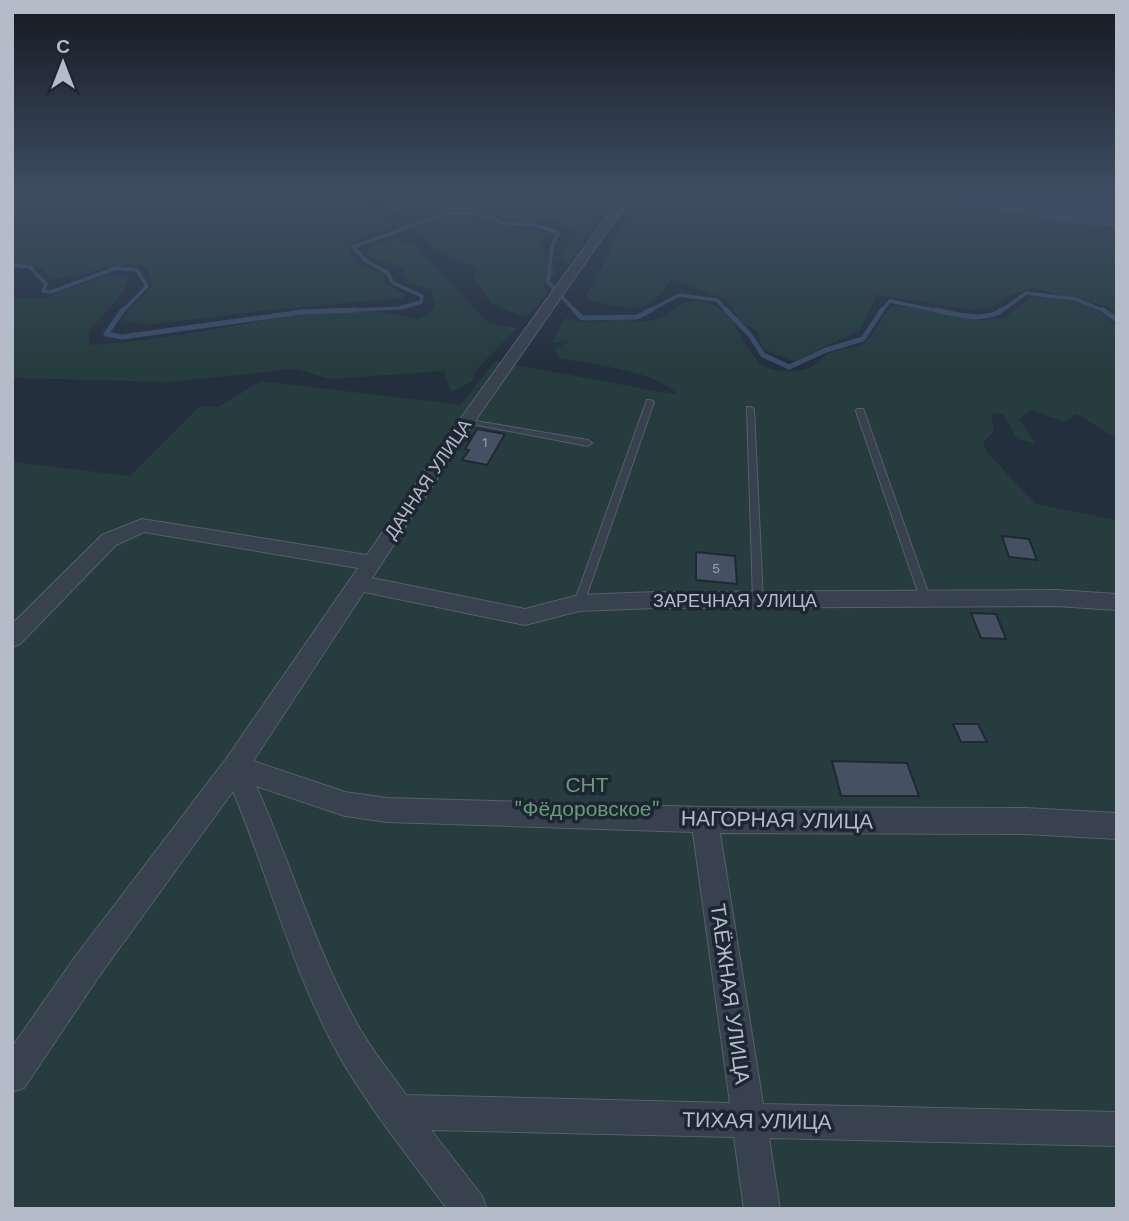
<svg xmlns="http://www.w3.org/2000/svg" width="1129" height="1221" font-family="'Work Sans',sans-serif">
	<style>
		.green { fill: #263c3f }
		.water { fill: #394c67 }
		.lines { fill: none; stroke-linecap: round; stroke-linejoin: round }
		.stream-far1 { stroke: #394c67; stroke-width: 3.5 }
		.stream { stroke: #394c67; stroke-width: 5 }
		.building { fill: #455162; stroke: #1f2835; stroke-width: 2 }
		.service-casing { stroke: #565f6c; stroke-width: 2 }
		.minor-casing { stroke: #565f6c; stroke-width: 2 }
		.service { fill: #38414e; fill-rule: evenodd }
		.minor { fill: #38414e; fill-rule: evenodd }
		.labels { text-anchor: middle; stroke-width: 7; stroke-linejoin: round; paint-order: stroke }
		.number-label { font-size: 14px; fill: #98a1af }
		.street-label { font-size: 18px; fill: #b4bcc9; stroke: #1d2633 }
		.near-park-label { font-size: 21px; fill: #6b9a76; stroke: #1d2633 }
		.near-street-label { font-size: 21px; fill: #b4bcc9; stroke: #1d2633 }
	</style>
	<rect width="100%" height="100%" fill="#242f3e"/>
	<!-- green -->
	<g class="green">
		<path d="M 41,194 L 359,194 L 393,227 L 348,244 C 351,264 365,268 383,274 L 385,283 L 404,294 L 405,298 L 277,309 L 148,325 L 123,320 L 129,310 L 153,286 L 149,273 L 142,265 C 109,262 82,278 50,279 L 43,270 L 12,262 L 12,197 Z"/>
		<path d="M 368,194 L 612,194 L 613,197 L 569,264 L 563,261 L 566,247 L 577,236 C 558,212 529,225 505,220 C 485,215 471,209 451,210 C 438,211 425,217 413,221 Z"/>
		<path d="M 644,194 L 827,194 L 905,201 L 953,198 L 970,204 L 1069,223 L 1117,227 L 1117,315 L 1110,307 L 1032,288 L 1007,297 L 991,308 L 970,309 L 877,295 L 860,330 L 795,361 L 762,349 L 758,331 L 741,323 L 727,299 C 708,294 690,285 671,280 C 648,319 621,309 585,298 L 610,252 L 614,236 Z"/>
		<path d="M 462,215 C 478,217 490,222 505,226 C 520,230 534,229 549,234 L 541,245 L 557,274 L 543,283 L 547,295 L 526,318 L 492,304 L 474,279 L 476,267 C 451,259 431,248 413,228 L 440,218 Z"/>
		<path d="M 394,240 L 415,246 L 489,323 L 517,328 L 477,369 L 472,381 L 451,392 L 444,371 L 331,379 L 295,369 L 169,382 L 12,378 L 12,298 L 41,299 L 108,275 L 128,278 L 124,291 L 89,331 L 89,345 C 134,342 178,335 222,328 C 285,317 356,300 419,320 L 435,308 L 431,289 L 407,284 L 402,268 L 365,255 L 371,246 Z"/>
		<path d="M 1032,297 C 1062,296 1098,303 1117,328 L 1117,439 L 1077,414 L 1064,422 L 1032,410 L 1019,419 L 1036,444 L 1017,439 L 1004,415 L 991,413 L 994,432 L 983,442 L 987,452 L 1035,504 L 1117,520 L 1117,1209 L 12,1209 L 12,462 L 130,476 L 200,406 L 218,407 L 261,381 L 461,405 L 495,361 L 678,395 C 658,371 589,364 558,358 L 555,349 L 572,340 L 551,343 L 565,318 C 591,326 598,320 623,320 C 636,320 646,323 659,318 C 672,313 682,300 697,301 C 733,304 735,333 754,357 C 766,374 796,375 813,366 C 819,363 823,356 830,353 C 842,348 853,350 865,342 C 876,333 881,315 894,305 L 983,320 L 1004,318 Z"/>
	</g>
	<!-- water -->
	<path class="water" d="M 864,194 L 1117,194 L 1117,227 L 1069,223 L 970,204 L 953,198 L 905,201 Z"/>
	<g class="lines">
		<!-- stream-far1 -->
		<g class="stream-far1">
			<path d="M 12,265 L 30,267 L 46,284 L 43,291 L 51,292 L 116,268 L 137,270 L 147,286 L 122,312"/>
			<path d="M 313,312 L 400,308 L 421,302 L 422,296 L 393,283 L 387,272 L 366,261 L 353,247 L 444,214 L 474,213 L 507,224 L 533,224 L 558,233 L 552,247 L 548,282 L 576,312"/>
			<path d="M 647,312 L 679,295 L 717,300 L 728,312"/>
			<path d="M 881,312 L 890,301 L 943,312"/>
			<path d="M 1000,312 L 1026,293 L 1075,299 L 1107,312"/>
		</g>
		<!-- stream -->
		<g class="stream">
			<path d="M 123,310 L 106,334 L 122,337 L 302,312 L 356,310"/>
			<path d="M 574,310 L 582,318 L 637,317 L 651,310"/>
			<path d="M 726,310 L 750,335 L 763,355 L 789,367 L 826,350 L 863,339 L 882,310"/>
			<path d="M 935,310 C 955,314 984,323 1002,310"/>
			<path d="M 1103,310 L 1117,320"/>
		</g>
	</g>
	<!-- building -->
	<g class="building">
		<path d="M 477,429 L 505,434 L 487,465 L 462,460 L 469,450 L 465,449 Z"/>
		<path d="M 1002,536 L 1029,539 L 1037,560 L 1009,557 Z"/>
		<path d="M 696,552 L 735,556 L 737,584 L 696,580 Z"/>
		<path d="M 971,613 L 996,614 L 1006,639 L 981,638 Z"/>
		<path d="M 953,724 L 978,724 L 987,742 L 961,742 Z"/>
		<path d="M 832,761 L 907,763 L 919,796 L 841,796 Z"/>
	</g>
	<g class="lines">
		<defs>
			<g id="service">
				<path d="M 647,400 L 650,400 L 654,402 L 584,603 L 579,607 L 575,606 L 574,603 Z"/>
				<path d="M 747,407 L 750,407 L 754,409 L 763,600 L 758,604 L 753,600 Z"/>
				<path d="M 857,409 L 863,409 L 864,411 L 931,601 L 930,604 L 922,604 L 921,601 L 856,411 Z"/>
				<path d="M 464,419 L 588,440 L 592,443 L 588,446 L 467,423 L 463,421 Z"/>
			</g>
			<path id="minor" d="M 623,194 L 633,194 L 475,421 L 372,578 L 525,609 L 579,595 L 656,592 L 1056,590 L 1117,594 L 1117,610 L 1056,606 L 656,608 L 579,611 L 525,625 L 364,592 L 253,761 L 345,792 L 387,798 L 705,807 L 1025,808 L 1117,813 L 1117,839 L 1025,834 L 720,833 L 763,1104 L 1117,1112 L 1117,1146 L 769,1138 L 780,1209 L 744,1209 L 734,1137 L 431,1130 L 482,1196 L 487,1209 L 447,1209 C 410,1158 368,1107 337,1052 C 292,970 269,877 233,791 L 97,979 L 24,1088 L 12,1092 L 12,1047 L 75,957 L 226,759 L 358,568 L 144,532 L 116,545 L 20,644 L 12,647 L 12,624 L 102,535 L 142,519 L 367,555 L 461,418 ZM 256,786 L 345,816 L 387,822 L 693,832 L 730,1103 L 406,1095 C 391,1073 373,1052 360,1029 C 316,952 292,866 256,786 Z"/>
		</defs>
		<!-- service casing -->
		<use href="#service" class="service-casing"/>
		<!-- minor casing -->
		<use href="#minor" class="minor-casing"/>
		<!-- service -->
		<use href="#service" class="service"/>
		<!-- minor -->
		<use href="#minor" class="minor"/>
	</g>
	<!-- sky -->
	<linearGradient id="sky" x2="0" y2="1"><stop stop-color="#141a22"/><stop offset="0.53" stop-color="#3f4d63"/><stop offset="1" stop-color="#3f4d63" stop-opacity="0"/></linearGradient>
	<rect width="1129" height="365" fill="url(#sky)"/>
	<g class="labels">
		<!-- number labels -->
		<g class="number-label">
			<text x="485" y="447">1</text>
			<text x="716" y="573">5</text>
		</g>
		<!-- street labels -->
		<g class="street-label">
			<text transform="translate(428 479) rotate(-56)" y="6">ДАЧНАЯ УЛИЦА</text>
			<text x="735" y="607">ЗАРЕЧНАЯ УЛИЦА</text>
		</g>
		<!-- near-park labels -->
		<g class="near-park-label">
			<text x="587" y="792">СНТ<tspan x="587" dy="24">"Фёдоровское"</tspan></text>
		</g>
		<!-- near-street labels -->
		<g class="near-street-label">
			<text transform="translate(777 820) rotate(1)" y="7">НАГОРНАЯ УЛИЦА</text>
			<text transform="translate(730 994) rotate(82)" y="7">ТАЁЖНАЯ УЛИЦА</text>
			<text transform="translate(757 1121) rotate(1)" y="7">ТИХАЯ УЛИЦА</text>
		</g>
	</g>
	<!-- border -->
	<rect width="1129" height="1221" fill="none" stroke="#b4bcc9" stroke-width="28"/>
	<!-- north arrow -->
	<g transform="translate(63 63)" stroke="#1d2633" stroke-width="5" paint-order="stroke">
	<path d="M0-5L12 26L0 18L-12 26Z" fill="#b4bcc9"/>
	<text y="-10" font-size="19" font-weight="bold" text-anchor="middle" fill="#b4bcc9">С</text>
	</g>
</svg>
